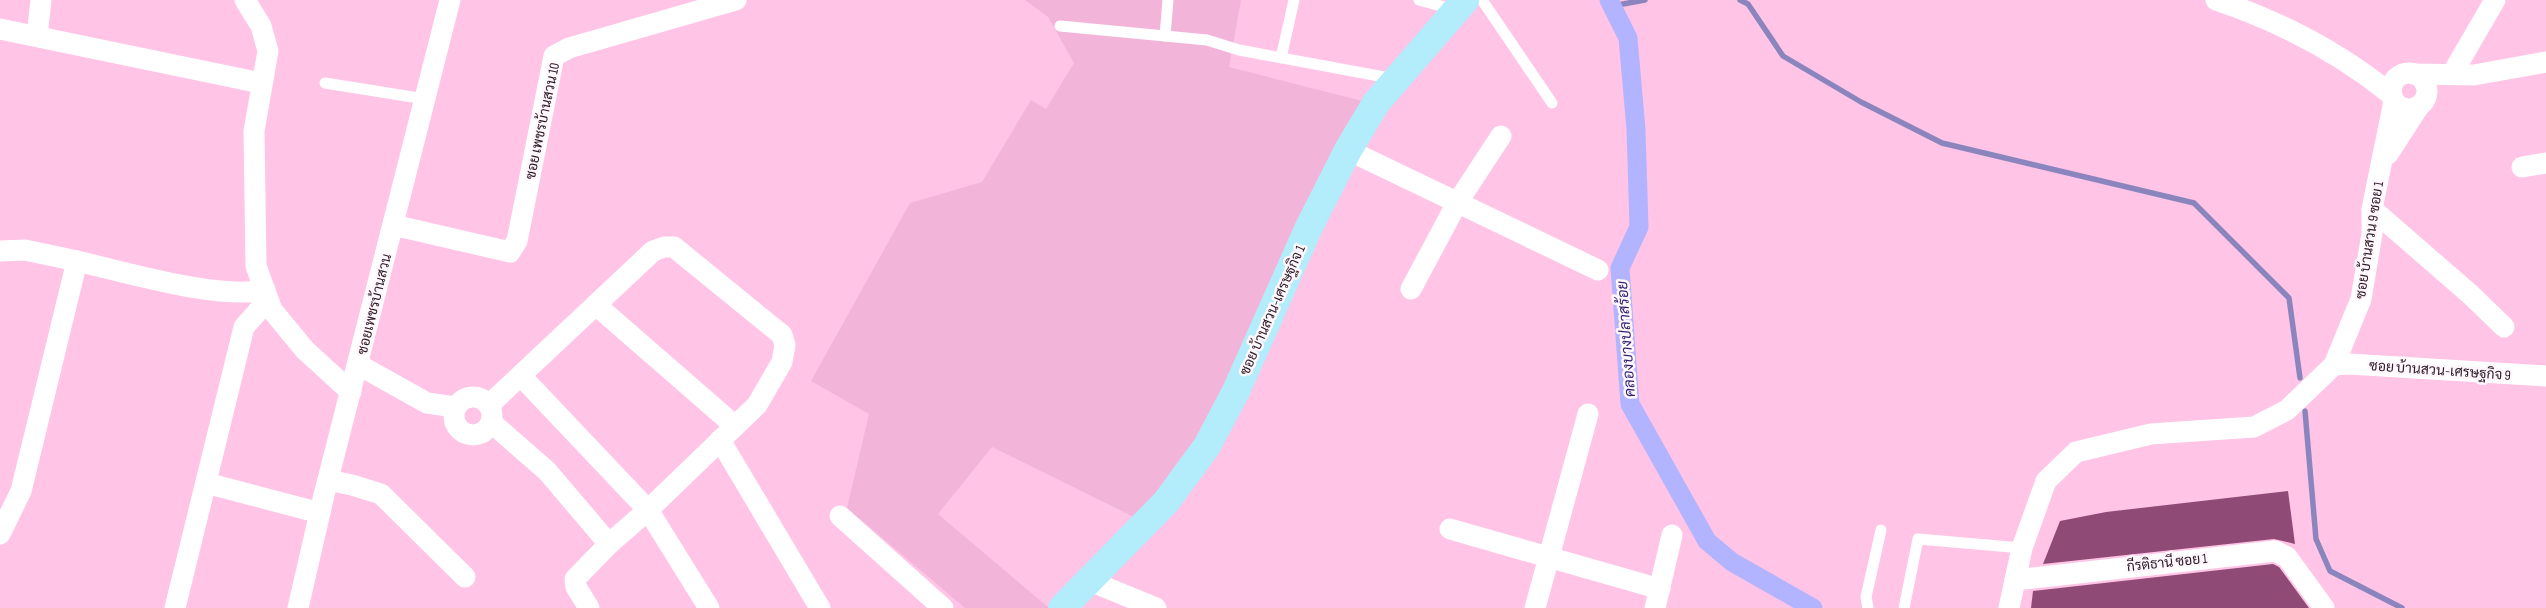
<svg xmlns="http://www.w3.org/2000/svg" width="2546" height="608" font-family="'Sofia Sans Condensed',Sarabun,sans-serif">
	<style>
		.built { fill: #f3b4d9 }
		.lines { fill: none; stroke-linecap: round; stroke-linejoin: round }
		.stream { stroke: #8b85be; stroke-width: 5.5 }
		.canal { stroke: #b3b4ff; stroke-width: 19 }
		.building { fill: #8f4b75 }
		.lane { stroke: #fff; stroke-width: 11 }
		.street { stroke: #fff; stroke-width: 21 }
		.secondary { stroke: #b3ecfa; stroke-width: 28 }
		.labels { text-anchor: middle; stroke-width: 5; stroke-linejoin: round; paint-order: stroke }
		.street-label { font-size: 14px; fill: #2d1825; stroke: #fef7fb }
		.water-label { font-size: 15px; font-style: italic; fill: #2d1f72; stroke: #fef7fb }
	</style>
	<rect width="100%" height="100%" fill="#ffc4e6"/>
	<!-- built -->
	<path class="built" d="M 1025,0 L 1241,0 L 1229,67 L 1370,103 L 1202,439 L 1138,519 L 992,447 L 938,514 L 1049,608 L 965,608 L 847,508 L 869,414 L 811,381 L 910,203 L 982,182 L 1031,100 L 1046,109 L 1074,63 L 1048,17 Z"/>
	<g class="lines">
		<!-- stream -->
		<g class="stream">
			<path d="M 1740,0 L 1748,4 L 1783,56 L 1861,102 L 1942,143 L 2194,203 L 2289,298 L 2300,378"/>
			<path d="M 1612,6 L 1645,0"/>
			<path d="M 2305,411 L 2316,539 L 2330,571 L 2402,608"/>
		</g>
		<!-- canal -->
		<path class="canal" d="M 1609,0 L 1628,38 L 1636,129 L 1639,227 L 1620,268 L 1630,404 L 1707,541 L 1732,562 L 1813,608"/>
	</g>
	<!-- building -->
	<g class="building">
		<path d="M 2288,491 L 2295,544 L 2274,539 L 2043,564 L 2060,521 L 2106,512 Z"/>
		<path d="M 2273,564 L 2279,567 L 2309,608 L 2031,608 L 2033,591 Z"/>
	</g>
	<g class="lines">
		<!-- lane -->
		<g class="lane">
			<path d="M 1419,0 L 1455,10"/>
			<path d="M 1482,0 L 1552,103"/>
			<path d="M 1060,26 L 1207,40 L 1239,50 L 1395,79"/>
			<path d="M 1165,36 L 1168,0"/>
			<path d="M 1281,58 L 1294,0"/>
			<path d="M 325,83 L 425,99"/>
			<path d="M 1868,608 L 1866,597 L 1881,530"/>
			<path d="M 1904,608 L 1918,539 L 2022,548"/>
		</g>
		<!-- street -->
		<g class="street">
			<path d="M 245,0 L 261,26 L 268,51 L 254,131 L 256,266 L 272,310 L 305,350 L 351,392"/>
			<path d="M 2216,0 C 2279,21 2340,53 2392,95"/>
			<path d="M 0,29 L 261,83"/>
			<path d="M 37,36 L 41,0"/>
			<circle cx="2409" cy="91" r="18"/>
			<path d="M 2414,74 L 2474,75 L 2546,62"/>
			<path d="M 2452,74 L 2495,0"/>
			<path d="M 1348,150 L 1598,270"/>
			<path d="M 2388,154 L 2419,106"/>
			<path d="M 2522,167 L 2546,163"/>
			<path d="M 2372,209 L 2471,295 L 2504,327"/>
			<path d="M 393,225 L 510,252 L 517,241 L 554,56 L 569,48 L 736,0"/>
			<path d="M 0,251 L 25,250 L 77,261 L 21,491 L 0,534"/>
			<path d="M 77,261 C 124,272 219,300 265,290"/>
			<path d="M 1411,289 L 1457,203 L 1501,136"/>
			<path d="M 596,305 L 735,426"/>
			<path d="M 359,365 L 427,403 L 455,407"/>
			<path d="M 2334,365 L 2349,364 L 2546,376"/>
			<path d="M 521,376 L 648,510 L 709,608"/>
			<circle cx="473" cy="416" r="19"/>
			<path d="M 489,405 L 653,251 L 664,247 L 674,247 L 782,335 L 785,345 L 782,362 L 757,405 L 648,510 L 609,544 L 575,579 L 576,587 L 589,608"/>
			<path d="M 492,423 L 547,471 L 609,544"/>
			<path d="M 720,440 L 820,608"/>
			<path d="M 328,480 L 352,485 L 381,494 L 465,577"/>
			<path d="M 206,483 L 320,513"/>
			<path d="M 840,516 L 943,608"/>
			<path d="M 1450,529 L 1660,589"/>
			<path d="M 2018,567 L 2015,580 L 2275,551 L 2287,557 L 2324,608"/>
			<path d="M 1090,581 L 1156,608"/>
			<path d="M 175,608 L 244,327 L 268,300"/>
			<path d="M 298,608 L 324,495 L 450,0"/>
			<path d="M 1535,608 L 1588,414"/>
			<path d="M 1655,608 L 1672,535"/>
			<path d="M 2009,608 L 2022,548 L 2046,481 L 2076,452 L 2151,434 L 2254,427 L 2287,410 L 2334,365 L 2361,299 L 2372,234 L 2372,209 L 2394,101"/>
		</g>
		<!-- secondary -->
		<path class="secondary" d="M 1062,608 L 1166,502 L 1207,446 L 1236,391 L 1309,227 L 1348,150 L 1376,103 L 1465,0"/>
	</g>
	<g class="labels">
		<!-- street labels -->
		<g class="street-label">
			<text transform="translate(542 121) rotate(-78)" y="5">ซอย เพชรบ้านสวน 10</text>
			<text transform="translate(2369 240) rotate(-81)" y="5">ซอย บ้านสวน 9 ซอย 1</text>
			<text transform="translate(374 304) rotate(-76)" y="5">ซอยเพชรบ้านสวน</text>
			<text transform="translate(1272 310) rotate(-66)" y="5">ซอย บ้านสวน-เศรษฐกิจ 1</text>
			<text transform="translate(2440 370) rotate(4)" y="5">ซอย บ้านสวน-เศรษฐกิจ 9</text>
			<text transform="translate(2167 562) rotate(-6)" y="5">กีรติธานี ซอย 1</text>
		</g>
		<!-- water labels -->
		<g class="water-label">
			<text transform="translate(1626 339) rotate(-94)" y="5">คลองบางปลาสร้อย</text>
		</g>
	</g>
</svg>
